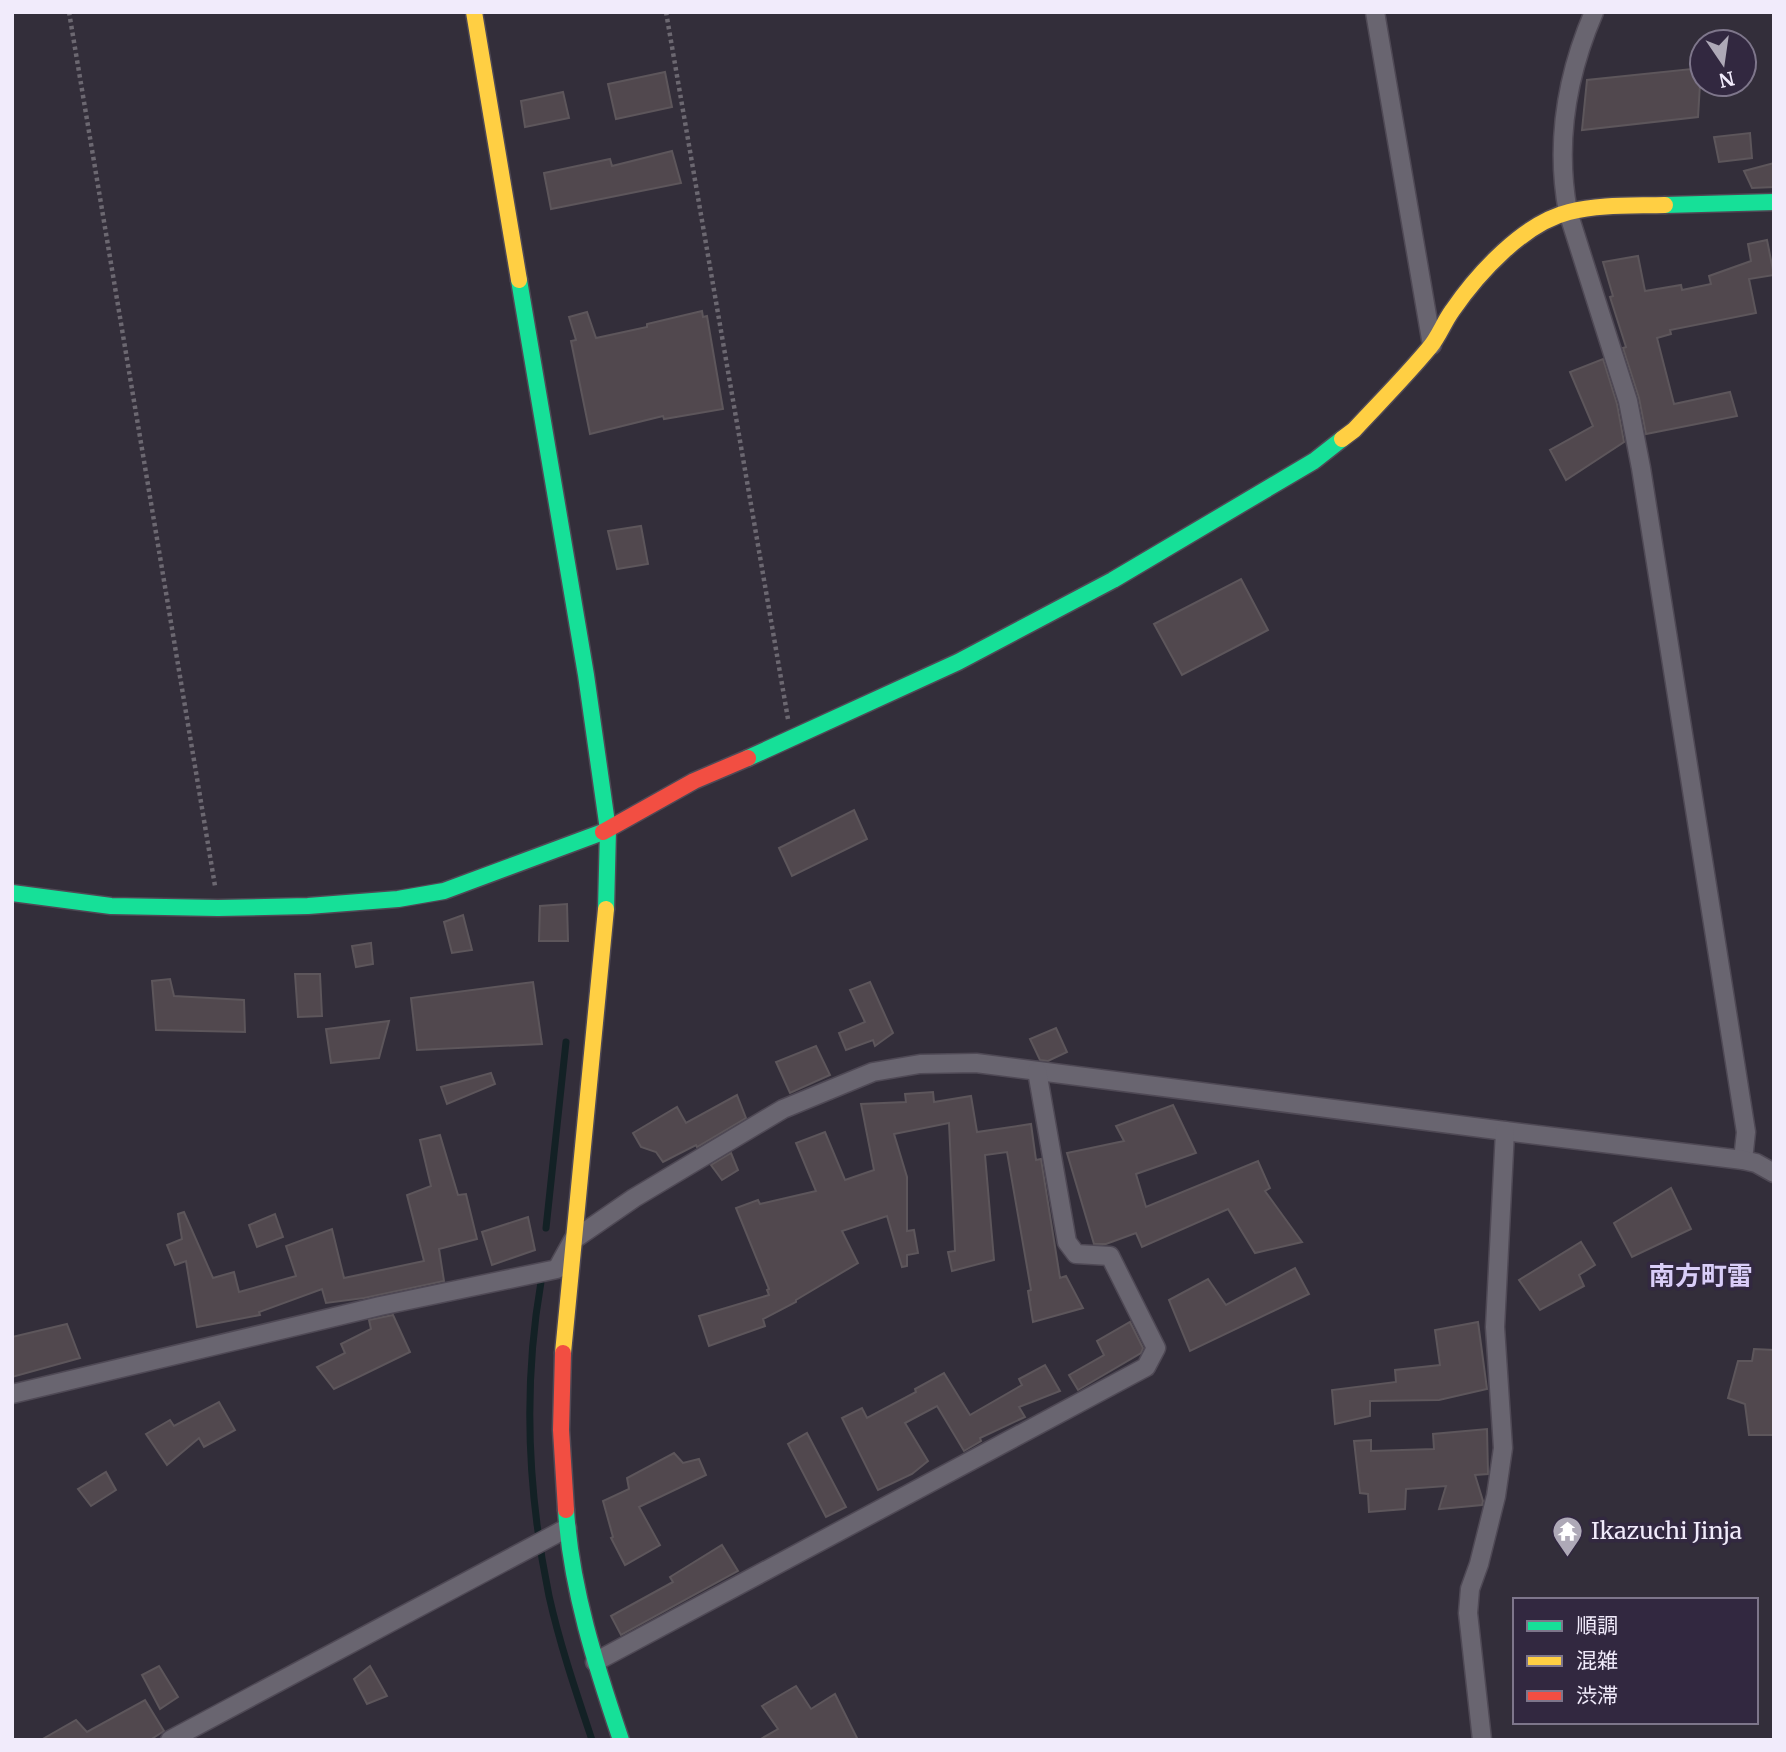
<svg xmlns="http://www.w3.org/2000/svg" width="1786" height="1752" font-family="Merriweather,'Noto Sans JP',serif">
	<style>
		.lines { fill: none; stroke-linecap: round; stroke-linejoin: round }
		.stream { stroke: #132125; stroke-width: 7 }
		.building { fill: #51484e; stroke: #5d565b; stroke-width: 2 }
		.street-casing { stroke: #4f4955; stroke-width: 21 }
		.fast-casing { stroke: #4f4955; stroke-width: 19 }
		.slow-casing { stroke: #4f4955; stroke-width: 19 }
		.jam-casing { stroke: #4f4955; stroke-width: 19 }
		.path { stroke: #6c6871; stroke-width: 4.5; stroke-dasharray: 3.5 3.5; stroke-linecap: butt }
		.street { stroke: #696570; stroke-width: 18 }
		.fast { stroke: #16e098; stroke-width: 16 }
		.slow { stroke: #ffcf43; stroke-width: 16 }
		.jam { stroke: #f24e42; stroke-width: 16 }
		.labels { text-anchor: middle; stroke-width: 7; stroke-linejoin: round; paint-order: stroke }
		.poi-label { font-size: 23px; fill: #f1ebfb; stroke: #322840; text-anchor: start }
		.quarter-label { font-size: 26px; font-weight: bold; fill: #d9cdf8; stroke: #322840 }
	</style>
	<rect width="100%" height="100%" fill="#332e3a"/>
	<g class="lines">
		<!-- stream -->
		<g class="stream">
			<path d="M 546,1228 L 566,1042"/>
			<path d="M 541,1282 C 523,1386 528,1494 549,1596 C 560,1645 576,1692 592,1740"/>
		</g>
	</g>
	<!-- building -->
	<g class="building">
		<path d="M 1701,68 L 1698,117 L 1582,130 L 1587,80 Z"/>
		<path d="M 665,72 L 672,107 L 616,119 L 608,84 Z"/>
		<path d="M 563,92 L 569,118 L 525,127 L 521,101 Z"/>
		<path d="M 1750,133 L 1752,158 L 1719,162 L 1714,137 Z"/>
		<path d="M 672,151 L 681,183 L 551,209 L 544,173 L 610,159 L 612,166 Z"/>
		<path d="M 1774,163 L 1774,187 L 1752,188 L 1744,171 Z"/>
		<path d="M 1767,240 L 1774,275 L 1749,279 L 1756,313 L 1670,330 L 1671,334 L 1657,338 L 1674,404 L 1730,392 L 1737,416 L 1646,434 L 1639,398 L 1623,348 L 1626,347 L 1610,297 L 1613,296 L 1603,262 L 1638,256 L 1645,291 L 1681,285 L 1682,290 L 1711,284 L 1709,276 L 1751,261 L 1748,244 Z"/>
		<path d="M 702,311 L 703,317 L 707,316 L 723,409 L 664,419 L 663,416 L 590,434 L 571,341 L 576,340 L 569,317 L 587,312 L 596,338 L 647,327 L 647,324 Z"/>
		<path d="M 1603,359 L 1617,404 L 1624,442 L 1566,480 L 1550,450 L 1593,426 L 1570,372 Z"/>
		<path d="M 641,526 L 648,564 L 617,569 L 608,531 Z"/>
		<path d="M 1241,579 L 1268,630 L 1182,675 L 1154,624 Z"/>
		<path d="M 854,810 L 867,839 L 792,876 L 779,848 Z"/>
		<path d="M 567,904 L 568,941 L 539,941 L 540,906 Z"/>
		<path d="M 463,915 L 472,950 L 452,953 L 444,922 Z"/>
		<path d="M 371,943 L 373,964 L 356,967 L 352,946 Z"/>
		<path d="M 295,974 L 320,974 L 322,1016 L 298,1017 Z"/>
		<path d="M 170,979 L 174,996 L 244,1000 L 245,1032 L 156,1030 L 152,981 Z"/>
		<path d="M 533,982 L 542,1044 L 417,1050 L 411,998 Z"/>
		<path d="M 870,982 L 893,1033 L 875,1046 L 873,1040 L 846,1050 L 839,1033 L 865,1022 L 850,990 Z"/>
		<path d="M 389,1021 L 379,1058 L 331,1063 L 326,1029 Z"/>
		<path d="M 1056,1028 L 1067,1052 L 1048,1061 L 1040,1060 L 1030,1039 Z"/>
		<path d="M 816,1046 L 830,1075 L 790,1093 L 776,1062 Z"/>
		<path d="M 491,1073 L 495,1084 L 447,1104 L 441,1087 Z"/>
		<path d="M 933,1092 L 934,1102 L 971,1096 L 977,1132 L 1031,1124 L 1036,1160 L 1041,1159 L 1060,1278 L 1066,1276 L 1083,1308 L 1033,1322 L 1028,1291 L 1031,1290 L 1007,1152 L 985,1155 L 994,1260 L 952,1271 L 948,1252 L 955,1251 L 949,1123 L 894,1134 L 907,1177 L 907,1231 L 914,1230 L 918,1253 L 907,1255 L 907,1266 L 902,1267 L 887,1216 L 842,1231 L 858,1263 L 796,1300 L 796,1302 L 763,1319 L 765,1326 L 709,1346 L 699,1316 L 769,1295 L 767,1290 L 769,1289 L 736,1208 L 758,1200 L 760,1204 L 816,1191 L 796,1143 L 825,1132 L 845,1180 L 874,1170 L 861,1104 L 906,1102 L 905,1094 Z"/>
		<path d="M 737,1095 L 746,1118 L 697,1147 L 696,1145 L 663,1162 L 656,1152 L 641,1147 L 633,1133 L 677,1107 L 686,1123 Z"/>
		<path d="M 1173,1105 L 1196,1153 L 1136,1174 L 1146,1207 L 1258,1161 L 1270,1188 L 1265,1191 L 1302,1242 L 1255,1253 L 1228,1209 L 1142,1247 L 1136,1233 L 1106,1244 L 1094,1244 L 1067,1153 L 1124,1141 L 1116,1126 Z"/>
		<path d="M 440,1135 L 458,1195 L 466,1194 L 477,1239 L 439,1249 L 444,1281 L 364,1298 L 326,1303 L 322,1289 L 259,1312 L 260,1315 L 197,1327 L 186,1261 L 175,1265 L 167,1245 L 182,1239 L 178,1214 L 184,1212 L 213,1278 L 234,1272 L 239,1292 L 296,1276 L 286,1246 L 332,1229 L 344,1278 L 424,1261 L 407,1195 L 431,1186 L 420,1140 Z"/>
		<path d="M 731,1153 L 738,1170 L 722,1180 L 711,1165 Z"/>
		<path d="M 1671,1188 L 1691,1229 L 1632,1257 L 1614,1223 Z"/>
		<path d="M 275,1214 L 283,1237 L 257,1247 L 249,1225 Z"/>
		<path d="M 528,1217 L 535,1250 L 492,1265 L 482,1232 Z"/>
		<path d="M 1581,1242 L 1595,1265 L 1579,1275 L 1584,1286 L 1540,1310 L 1519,1280 Z"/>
		<path d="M 1295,1268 L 1309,1294 L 1190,1351 L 1169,1300 L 1208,1279 L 1226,1305 Z"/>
		<path d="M 393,1315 L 410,1352 L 334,1389 L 317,1367 L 345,1353 L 341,1344 L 371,1329 L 369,1320 Z"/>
		<path d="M 1130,1322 L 1143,1348 L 1141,1353 L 1078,1390 L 1069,1375 L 1104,1355 L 1097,1341 Z"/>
		<path d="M 1478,1322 L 1487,1389 L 1439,1400 L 1370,1401 L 1370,1416 L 1335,1424 L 1332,1390 L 1396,1382 L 1395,1370 L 1440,1365 L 1435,1330 Z"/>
		<path d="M 67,1324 L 80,1358 L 12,1377 L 12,1337 Z"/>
		<path d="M 1754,1349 L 1774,1350 L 1774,1435 L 1749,1435 L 1745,1404 L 1728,1398 L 1738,1361 L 1752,1361 Z"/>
		<path d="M 1045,1365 L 1060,1391 L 1019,1407 L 1025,1417 L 980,1438 L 981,1441 L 964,1451 L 937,1406 L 905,1423 L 928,1461 L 912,1474 L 878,1490 L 842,1418 L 862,1408 L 867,1418 L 916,1392 L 915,1389 L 944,1373 L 970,1415 L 1022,1385 L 1019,1379 Z"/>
		<path d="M 219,1402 L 235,1430 L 204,1447 L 199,1438 L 167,1465 L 146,1434 L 170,1420 L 174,1426 Z"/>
		<path d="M 1487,1429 L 1488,1474 L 1475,1475 L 1483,1501 L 1482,1505 L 1439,1509 L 1446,1486 L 1406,1489 L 1405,1509 L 1369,1512 L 1368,1494 L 1360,1493 L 1354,1441 L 1371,1440 L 1371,1451 L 1434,1449 L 1433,1434 Z"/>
		<path d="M 807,1433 L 846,1507 L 826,1517 L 788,1444 Z"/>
		<path d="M 674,1453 L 683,1463 L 699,1459 L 706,1475 L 639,1507 L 660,1545 L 625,1565 L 611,1538 L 613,1537 L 603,1501 L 629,1489 L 627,1478 Z"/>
		<path d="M 106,1472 L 116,1490 L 91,1506 L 78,1489 Z"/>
		<path d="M 722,1545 L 738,1571 L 621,1635 L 611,1616 L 673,1582 L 670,1577 Z"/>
		<path d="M 159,1666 L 178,1697 L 160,1709 L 142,1675 Z"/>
		<path d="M 370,1666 L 387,1696 L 367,1704 L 354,1679 Z"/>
		<path d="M 796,1686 L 811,1709 L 835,1694 L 858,1740 L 759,1740 L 778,1729 L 762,1706 Z"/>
		<path d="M 145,1700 L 164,1731 L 150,1740 L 41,1740 L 76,1720 L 87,1732 Z"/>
	</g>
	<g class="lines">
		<defs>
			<g id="street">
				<path d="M 1375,12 L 1432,345"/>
				<path d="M 1594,12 C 1566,77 1555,142 1568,212 L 1628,401 L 1641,468 L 1746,1132 L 1743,1160"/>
				<path d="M 12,1394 L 380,1306 L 557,1269 L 573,1240 L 634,1198 L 783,1109 L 873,1072 L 920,1064 L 976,1063 L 1505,1131 L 1743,1160 L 1756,1163 L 1774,1173"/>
				<path d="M 595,1662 L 1146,1367 L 1156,1348 L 1110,1256 L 1076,1254 L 1067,1242 L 1037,1071"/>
				<path d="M 170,1740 L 567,1528"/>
				<path d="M 1482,1740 L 1468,1613 L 1470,1589 L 1479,1564 L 1496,1496 L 1503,1448 L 1495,1327 L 1505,1131"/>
			</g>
			<g id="fast">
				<path d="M 1665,205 L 1774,202"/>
				<path d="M 519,280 L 586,675 L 608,830 L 606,909"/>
				<path d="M 748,758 L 958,662 L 1113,580 L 1314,461 L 1342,439"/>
				<path d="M 12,893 L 111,906 L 218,908 L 308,906 L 398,899 L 444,891 L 603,832"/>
				<path d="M 566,1510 C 571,1589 596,1666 621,1740"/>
			</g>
			<g id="slow">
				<path d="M 474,12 L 519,280"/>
				<path d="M 1342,439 L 1354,430 C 1379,403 1406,376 1430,347 C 1439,336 1444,322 1452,311 C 1478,273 1524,223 1569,212 C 1600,204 1634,206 1665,205"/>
				<path d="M 563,1353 L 606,909"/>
			</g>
			<g id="jam">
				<path d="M 603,832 L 694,781 L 748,758"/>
				<path d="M 563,1353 L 561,1430 L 566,1510"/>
			</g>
		</defs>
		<!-- street casing -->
		<use href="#street" class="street-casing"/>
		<!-- fast casing -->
		<use href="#fast" class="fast-casing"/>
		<!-- slow casing -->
		<use href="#slow" class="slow-casing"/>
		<!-- jam casing -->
		<use href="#jam" class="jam-casing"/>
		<!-- path -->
		<g class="path">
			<path d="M 69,12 L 215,886"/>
			<path d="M 666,12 L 788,719"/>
		</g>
		<!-- street -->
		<use href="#street" class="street"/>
		<!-- fast -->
		<use href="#fast" class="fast"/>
		<!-- slow -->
		<use href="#slow" class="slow"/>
		<!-- jam -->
		<use href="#jam" class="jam"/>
	</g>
	<!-- icons -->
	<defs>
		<symbol id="temple-pin" viewBox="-11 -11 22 30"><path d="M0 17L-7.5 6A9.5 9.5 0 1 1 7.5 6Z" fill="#aea9b7" stroke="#322840"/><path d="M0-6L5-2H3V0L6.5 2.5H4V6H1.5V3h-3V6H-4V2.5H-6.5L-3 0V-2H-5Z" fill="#fff"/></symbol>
	</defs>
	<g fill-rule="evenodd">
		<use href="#temple-pin" x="1550" y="1514" width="35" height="47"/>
	</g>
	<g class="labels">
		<!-- poi labels -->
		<g class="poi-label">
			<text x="1591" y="1539">Ikazuchi Jinja</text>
		</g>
		<!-- quarter labels -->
		<g class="quarter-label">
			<text x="1701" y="1285">南方町雷</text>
		</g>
	</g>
	<!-- border -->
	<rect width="1786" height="1752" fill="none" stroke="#f1ebfb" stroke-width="28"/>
	<!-- legend -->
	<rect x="1513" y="1598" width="245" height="126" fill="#322840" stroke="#7e768b" stroke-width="2"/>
	<rect x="1527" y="1621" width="35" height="10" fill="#16e098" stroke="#7e768b" stroke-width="2"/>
	<text x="1576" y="1633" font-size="21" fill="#f1ebfb">順調</text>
	<rect x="1527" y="1656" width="35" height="10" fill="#ffcf43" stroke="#7e768b" stroke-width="2"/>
	<text x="1576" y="1668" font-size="21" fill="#f1ebfb">混雑</text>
	<rect x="1527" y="1691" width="35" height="10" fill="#f24e42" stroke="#7e768b" stroke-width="2"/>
	<text x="1576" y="1703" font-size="21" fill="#f1ebfb">渋滞</text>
	<!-- north arrow -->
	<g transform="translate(1723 63) rotate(167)"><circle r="33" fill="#322840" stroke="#7e768b" stroke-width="2"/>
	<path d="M0-5L12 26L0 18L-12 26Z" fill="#aea9b7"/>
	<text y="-10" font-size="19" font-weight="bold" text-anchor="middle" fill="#f1ebfb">N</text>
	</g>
</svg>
